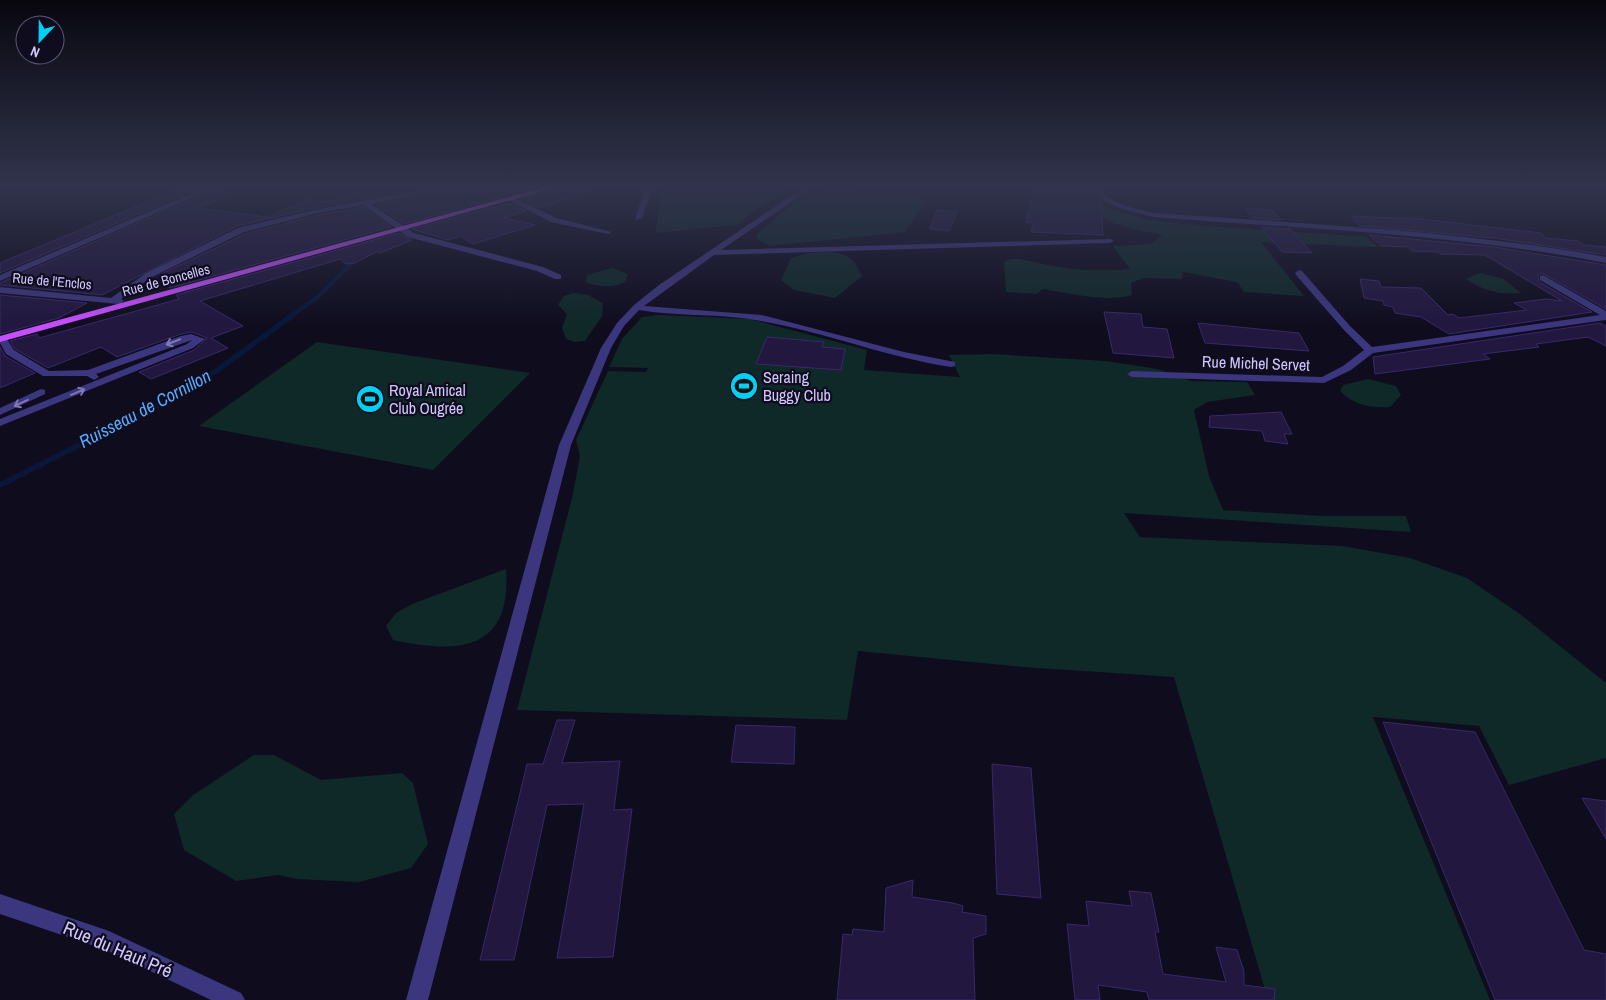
<svg xmlns="http://www.w3.org/2000/svg" width="1606" height="1000" font-family="'Archivo Narrow',sans-serif">
	<style>
		.green { fill: #0f2828 }
		.lines { fill: none; stroke-linecap: round; stroke-linejoin: round }
		.stream-far1 { stroke: #08183a; stroke-width: 4.5 }
		.stream { stroke: #08183a; stroke-width: 5.5 }
		.building { fill: #21173f; stroke: #39296b }
		.minor { fill: #3c367e; fill-rule: evenodd }
		.major { fill: #c54fff; fill-rule: evenodd }
		.oneway { stroke: #7f78b8 }
		.labels { text-anchor: middle; stroke-width: 4.5; stroke-linejoin: round; paint-order: stroke }
		.far-street-label { font-size: 14px; fill: #d1c8ff; stroke: #0f0c1e }
		.street-label { font-size: 16px; fill: #d1c8ff; stroke: #0f0c1e }
		.poi-label { font-size: 16px; fill: #d1c8ff; stroke: #0f0c1e; text-anchor: start }
		.water-label { font-size: 18px; font-style: italic; fill: #56aaff; stroke: #0f0c1e }
		.near-street-label { font-size: 19px; fill: #d1c8ff; stroke: #0f0c1e }
	</style>
	<rect width="100%" height="100%" fill="#0f0c1e"/>
	<!-- green -->
	<g class="green">
		<path d="M 663,187 L 793,187 L 757,209 L 737,225 L 655,233 Z"/>
		<path d="M 825,189 L 892,193 L 926,199 L 905,232 L 769,246 L 756,238 L 759,232 L 804,195 Z"/>
		<path d="M 1071,202 L 1101,205 L 1147,220 L 1206,226 L 1367,237 L 1378,247 L 1261,242 L 1304,296 L 1244,292 L 1237,282 L 1183,272 L 1182,279 L 1144,278 L 1131,283 L 1132,295 C 1106,303 1070,293 1043,289 L 1037,294 L 1006,292 L 1004,262 C 1012,256 1025,260 1034,262 C 1067,270 1097,272 1130,269 L 1113,246 L 1151,244 L 1162,235 L 1136,230 L 1111,222 Z"/>
		<path d="M 829,252 C 849,254 853,258 862,276 L 835,298 L 794,290 L 781,280 L 791,258 L 807,253 Z"/>
		<path d="M 612,268 L 628,274 L 625,282 C 612,289 600,286 586,283 L 587,275 Z"/>
		<path d="M 1480,273 L 1504,279 L 1521,293 C 1501,295 1483,291 1466,279 Z"/>
		<path d="M 573,293 L 588,295 L 603,303 L 602,316 L 585,341 L 575,342 L 566,339 L 562,328 L 567,314 L 558,305 L 564,296 Z"/>
		<path d="M 658,315 L 750,319 L 867,350 L 864,370 L 960,377 L 949,355 L 992,354 L 1106,361 L 1158,369 L 1191,381 L 1247,382 L 1255,395 L 1207,402 L 1194,410 L 1209,476 L 1223,510 L 1323,516 L 1406,516 L 1411,532 L 1124,513 L 1140,537 L 1342,546 L 1410,558 L 1467,578 L 1520,614 L 1606,683 L 1606,758 L 1509,785 L 1479,726 L 1373,717 L 1490,1000 L 1268,1000 L 1174,677 L 1022,667 L 858,651 L 847,720 L 517,710 L 572,498 L 580,456 L 576,440 L 608,371 L 646,372 L 648,368 L 609,367 L 622,339 L 642,317 Z"/>
		<path d="M 317,342 L 530,373 L 433,470 L 199,426 Z"/>
		<path d="M 1368,379 L 1396,386 L 1401,395 L 1390,407 C 1370,408 1353,405 1340,391 L 1343,385 Z"/>
		<path d="M 506,569 C 512,652 458,654 393,640 L 386,626 L 396,613 L 412,604 Z"/>
		<path d="M 254,755 L 274,755 L 321,780 L 402,773 L 413,783 L 428,844 L 411,868 L 359,882 L 297,879 L 278,875 L 236,881 L 184,850 L 174,814 L 193,795 Z"/>
	</g>
	<g class="lines">
		<!-- stream-far1 -->
		<path class="stream-far1" d="M 291,316 L 319,296 L 351,264"/>
		<!-- stream -->
		<path class="stream" d="M 0,485 L 194,387 L 293,315"/>
	</g>
	<!-- building -->
	<g class="building">
		<path d="M 183,187 L 202,187 L 0,273 L 0,263 Z"/>
		<path d="M 455,187 L 539,187 L 404,224 L 376,205 Z"/>
		<path d="M 560,187 L 592,187 L 593,190 L 539,208 L 522,199 Z"/>
		<path d="M 1035,187 L 1089,187 L 1101,200 L 1103,235 L 1031,232 L 1033,223 L 1026,222 Z"/>
		<path d="M 216,189 L 233,193 L 198,208 L 268,217 L 309,199 L 329,202 L 344,195 L 351,196 L 357,192 L 380,196 L 314,208 L 237,226 L 102,295 L 0,285 L 0,283 Z"/>
		<path d="M 509,203 L 526,211 L 504,218 L 535,225 L 473,244 L 460,236 L 448,240 L 412,229 Z"/>
		<path d="M 363,207 L 391,227 L 170,288 L 159,275 L 245,234 L 314,216 Z"/>
		<path d="M 1245,208 L 1272,210 L 1281,220 L 1253,218 Z"/>
		<path d="M 937,210 L 957,212 L 949,231 L 930,229 Z"/>
		<path d="M 1351,216 L 1421,219 L 1541,233 L 1545,238 L 1578,241 L 1584,245 L 1606,247 L 1606,255 L 1494,238 L 1360,226 Z"/>
		<path d="M 1261,227 L 1290,229 L 1312,253 L 1282,252 Z"/>
		<path d="M 399,233 L 412,240 L 380,253 L 376,252 L 355,263 L 346,264 L 340,259 L 200,301 L 243,326 L 211,338 L 228,348 L 151,379 L 139,372 L 194,350 L 207,338 L 192,332 L 181,334 L 117,357 L 101,347 L 48,368 L 15,349 L 10,341 L 37,334 L 39,338 L 179,299 L 176,295 Z"/>
		<path d="M 1369,235 L 1494,247 L 1606,265 L 1606,309 L 1542,273 L 1538,275 L 1539,282 L 1592,312 L 1449,334 L 1421,317 L 1395,313 L 1393,307 L 1384,305 L 1383,301 L 1364,298 L 1360,279 L 1379,281 L 1381,287 L 1421,288 L 1448,315 L 1453,314 L 1459,318 L 1527,310 L 1514,303 L 1546,299 L 1562,301 L 1485,255 L 1441,254 L 1438,252 L 1413,251 L 1408,247 L 1381,246 Z"/>
		<path d="M 0,295 L 87,303 L 59,318 L 0,334 Z"/>
		<path d="M 1104,312 L 1141,314 L 1143,327 L 1167,329 L 1174,358 L 1113,353 Z"/>
		<path d="M 1198,323 L 1299,333 L 1309,351 L 1205,343 Z"/>
		<path d="M 1600,323 L 1606,326 L 1606,346 L 1588,337 L 1536,344 L 1539,347 L 1483,354 L 1490,359 L 1375,374 L 1373,357 Z"/>
		<path d="M 767,337 L 824,342 L 822,347 L 845,349 L 841,370 L 756,364 Z"/>
		<path d="M 0,347 L 5,356 L 35,373 L 0,388 Z"/>
		<path d="M 1281,412 L 1292,434 L 1284,434 L 1288,444 L 1265,441 L 1262,431 L 1209,427 L 1210,416 Z"/>
		<path d="M 557,720 L 575,720 L 562,763 L 620,761 L 614,810 L 632,809 L 613,957 L 557,958 L 584,804 L 547,805 L 514,960 L 480,960 L 527,764 L 543,764 Z"/>
		<path d="M 1383,722 L 1475,732 L 1584,950 L 1606,954 L 1606,1000 L 1495,1000 Z"/>
		<path d="M 736,725 L 795,727 L 794,764 L 731,762 Z"/>
		<path d="M 992,764 L 1031,768 L 1041,898 L 997,894 Z"/>
		<path d="M 1582,798 L 1606,801 L 1606,839 Z"/>
		<path d="M 913,880 L 912,897 L 953,903 L 963,906 L 962,912 L 986,916 L 986,934 L 973,938 L 975,1000 L 837,1000 L 843,934 L 852,935 L 853,929 L 884,932 L 886,888 Z"/>
		<path d="M 1129,891 L 1151,893 L 1159,932 L 1155,932 L 1163,974 L 1226,982 L 1216,947 L 1237,950 L 1244,971 L 1244,985 L 1275,989 L 1274,1000 L 1149,1000 L 1147,992 L 1098,985 L 1100,1000 L 1075,1000 L 1067,924 L 1089,926 L 1086,901 L 1132,906 Z"/>
	</g>
	<g class="lines">
		<!-- minor -->
		<g class="minor">
			<path d="M 207,187 L 217,187 L 0,281 L 0,275 Z"/>
			<path d="M 437,187 L 453,187 L 371,204 L 414,233 L 543,267 L 561,275 L 561,279 L 555,279 L 537,271 L 408,237 L 363,205 L 314,214 L 244,232 L 152,277 L 121,299 L 124,301 L 119,304 L 0,293 L 0,287 L 111,298 L 146,273 L 238,228 L 314,210 Z"/>
			<path d="M 645,187 L 653,187 L 642,218 L 635,220 Z"/>
			<path d="M 804,187 L 813,187 L 721,250 L 1110,239 L 1114,241 L 1110,243 L 714,255 L 644,306 L 762,315 L 904,352 L 955,362 L 955,366 L 951,367 C 886,357 825,332 761,321 C 721,313 680,317 639,310 L 624,326 L 611,348 L 571,445 L 428,1000 L 406,1000 L 559,445 L 601,348 L 617,323 L 634,305 L 659,285 Z"/>
			<path d="M 1091,187 L 1099,187 C 1110,205 1135,208 1154,213 C 1305,224 1458,230 1606,257 L 1606,263 C 1458,234 1304,229 1154,217 C 1131,211 1105,208 1091,187 Z"/>
			<path d="M 513,197 L 556,218 L 612,232 L 608,234 L 551,222 L 510,201 L 509,199 Z"/>
			<path d="M 1299,270 L 1302,271 L 1350,326 L 1372,347 L 1600,315 L 1540,280 L 1540,276 L 1543,275 L 1606,311 L 1606,320 L 1373,353 L 1351,370 L 1324,383 L 1132,377 L 1127,374 L 1132,371 L 1322,377 L 1343,366 L 1364,350 L 1344,330 L 1296,275 L 1295,273 Z"/>
			<path d="M 191,334 L 205,339 L 193,348 L 0,426 L 0,419 L 187,344 L 192,340 L 96,374 L 99,377 L 94,380 L 87,376 L 43,376 L 6,354 L 0,343 L 0,336 L 5,336 L 14,350 L 49,371 L 88,370 L 181,336 Z"/>
			<path d="M 41,389 L 45,390 L 45,394 L 0,415 L 0,408 Z"/>
			<path d="M 0,894 L 109,931 L 241,993 L 245,1000 L 211,1000 L 106,950 L 0,914 Z"/>
		</g>
		<!-- major -->
		<path class="major" d="M 546,187 L 558,187 L 0,342 L 0,336 Z"/>
	</g>
	<!-- one-way arrows -->
	<defs><path id="oneway-shaft" d="M-6 0H5M1.5-3L5.5 0L1.5 3" fill="none" stroke-width="1.6" stroke-linecap="round" stroke-linejoin="round" transform="scale(1.25)"/></defs>
	<g class="oneway">
		<use href="#oneway-shaft" transform="translate(173 342) rotate(159)"/>
		<use href="#oneway-shaft" transform="translate(78 392) rotate(-22)"/>
		<use href="#oneway-shaft" transform="translate(21 403) rotate(155)"/>
	</g>
	<!-- sky -->
	<linearGradient id="sky" x2="0" y2="1"><stop stop-color="#080710"/><stop offset="0.57" stop-color="#31344c"/><stop offset="1" stop-color="#31344c" stop-opacity="0"/></linearGradient>
	<rect width="1606" height="327" fill="url(#sky)"/>
	<!-- icons -->
	<defs>
		<symbol id="stadium-disc" viewBox="-11 -11 22 22"><circle r="9.5" fill="#00d0f3" stroke="#0f0c1e"/><path d="M0-5a6.5 5 0 1 0 0 10a6.5 5 0 1 0 0-10ZM-3.5-1.8h7v3.6h-7Z" fill="#111"/></symbol>
	</defs>
	<g fill-rule="evenodd">
		<use href="#stadium-disc" x="728" y="370" width="32" height="32"/>
		<use href="#stadium-disc" x="354" y="383" width="32" height="32"/>
	</g>
	<g class="labels">
		<!-- far-street labels -->
		<g class="far-street-label">
			<text transform="translate(166 280) rotate(-15)" y="5">Rue de Boncelles</text>
			<text transform="translate(52 281) rotate(5)" y="5">Rue de l'Enclos</text>
		</g>
		<!-- street labels -->
		<g class="street-label">
			<text transform="translate(1256 363) rotate(2)" y="6">Rue Michel Servet</text>
		</g>
		<!-- poi labels -->
		<g class="poi-label">
			<text x="763" y="383">Seraing<tspan x="763" dy="18">Buggy Club</tspan></text>
			<text x="389" y="396">Royal Amical<tspan x="389" dy="18">Club Ougrée</tspan></text>
		</g>
		<!-- water labels -->
		<g class="water-label">
			<text transform="translate(145 409) rotate(-28)" y="6">Ruisseau de Cornillon</text>
		</g>
		<!-- near-street labels -->
		<g class="near-street-label">
			<text transform="translate(118 949) rotate(23)" y="7">Rue du Haut Pré</text>
		</g>
	</g>
	<!-- north arrow -->
	<g transform="translate(40 40) rotate(202)"><circle r="24" fill="#0f0c1e" stroke="#5d5778"/>
	<path d="M0-4L9 19L0 12L-9 19Z" fill="#00d0f3"/>
	<text y="-8" font-size="14" font-weight="bold" text-anchor="middle" fill="#d1c8ff">N</text>
	</g>
</svg>
